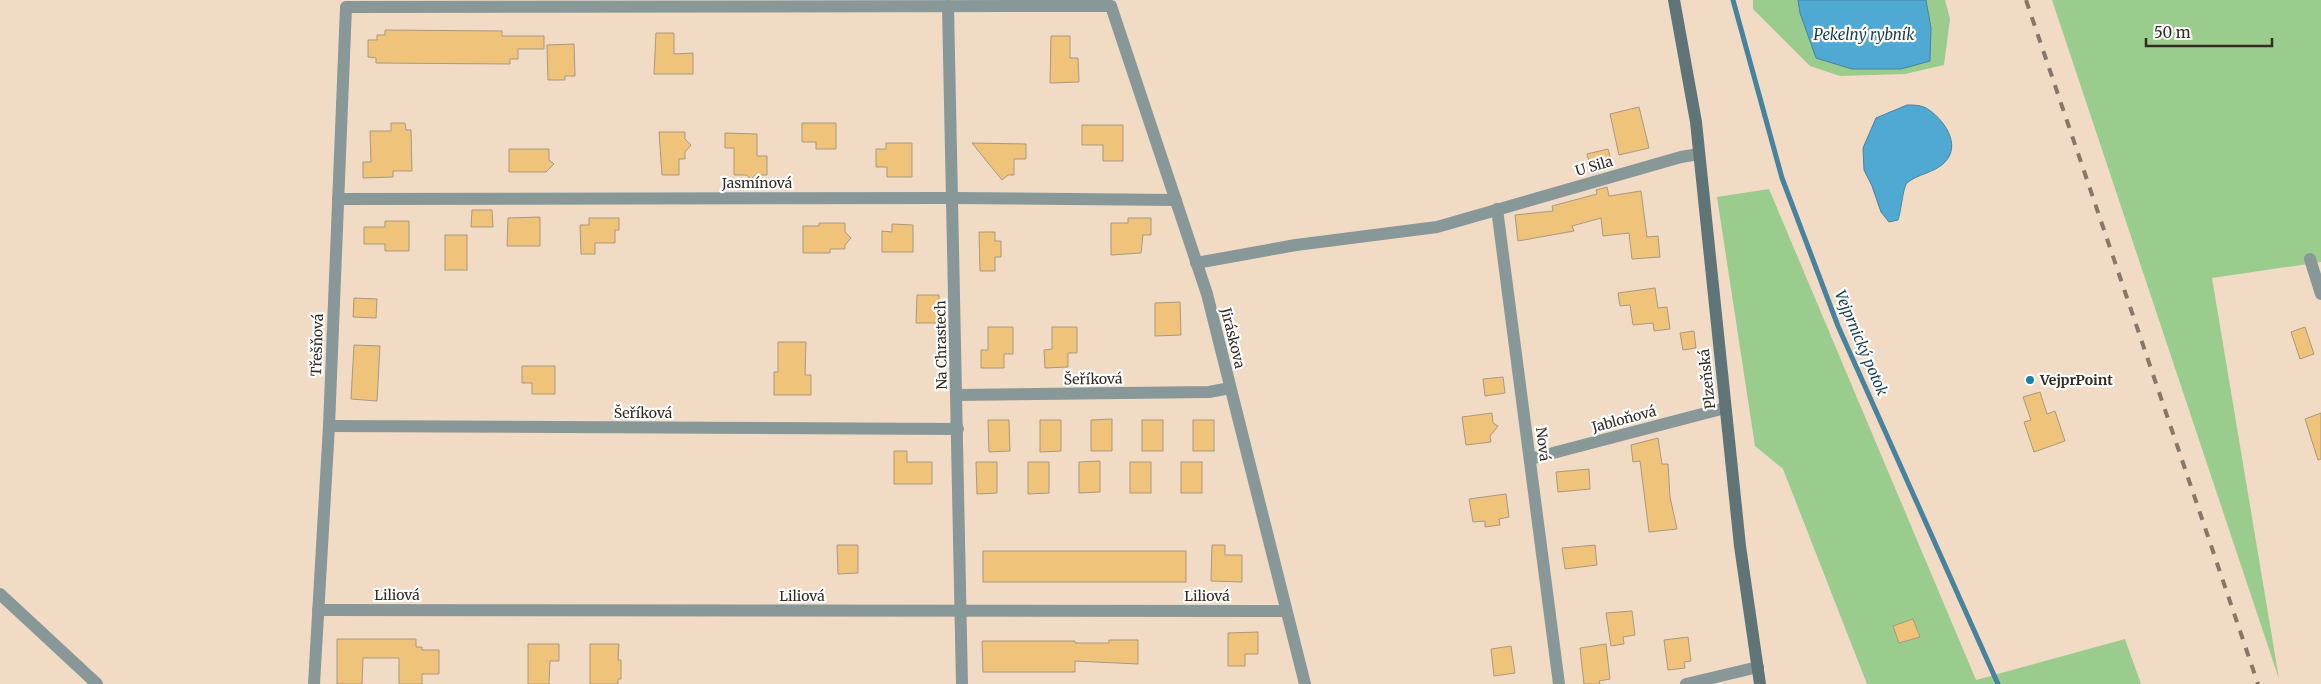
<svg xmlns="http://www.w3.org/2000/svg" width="2321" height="684" font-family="Merriweather,serif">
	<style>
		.green { fill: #9acc8e }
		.water { fill: #4fa9d3; stroke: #47839e }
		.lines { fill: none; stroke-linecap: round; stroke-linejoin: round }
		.stream { stroke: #47839e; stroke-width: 5 }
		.building { fill: #efc379; stroke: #a89981 }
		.minor { stroke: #889798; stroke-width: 12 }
		.tertiary { stroke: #889798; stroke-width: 12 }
		.secondary { stroke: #5e7476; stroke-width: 12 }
		.rail { stroke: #867769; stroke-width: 4; stroke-dasharray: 9 9; stroke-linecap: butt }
		.poi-dot { fill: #1681aa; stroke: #fff; stroke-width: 2 }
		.labels { text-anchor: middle; stroke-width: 4.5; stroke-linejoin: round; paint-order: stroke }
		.street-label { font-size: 14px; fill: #342b23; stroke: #fff }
		.poi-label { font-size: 14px; font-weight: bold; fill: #342b23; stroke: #fff; text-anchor: start }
		.water-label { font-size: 15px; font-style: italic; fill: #163e50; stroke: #fff }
	</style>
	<rect width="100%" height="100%" fill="#f2dbc5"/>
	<!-- green -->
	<g class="green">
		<path d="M 1753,0 L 1945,0 L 1950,19 L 1944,65 L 1905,74 L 1840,76 L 1810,66 L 1753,9 Z"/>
		<path d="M 2052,0 L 2321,0 L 2321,262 L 2212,278 L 2279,679 Z"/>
		<path d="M 1769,189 L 1976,680 L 2125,639 L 2141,684 L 1867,684 L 1783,469 L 1755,446 L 1717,197 Z"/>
	</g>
	<!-- water -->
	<g class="water">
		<path d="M 1798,0 L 1926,0 L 1931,28 L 1930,61 L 1901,69 L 1852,69 L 1816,58 L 1800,13 Z"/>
		<path d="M 1907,105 C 1913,105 1920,105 1926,108 C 1943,118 1963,145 1944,163 C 1934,173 1917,174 1907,183 C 1903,187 1901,212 1898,220 L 1889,222 L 1881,212 L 1872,186 L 1864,170 L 1863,148 L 1876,118 Z"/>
	</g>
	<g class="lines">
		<!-- stream -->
		<path class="stream" d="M 1733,0 L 1782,178 L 1838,326 L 1998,684"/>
	</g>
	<!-- building -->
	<g class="building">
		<path d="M 385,30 L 502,31 L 502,36 L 544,36 L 544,49 L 518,49 L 518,59 L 510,59 L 510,64 L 376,63 L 376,58 L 368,57 L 368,40 L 377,40 L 377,35 L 385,35 Z"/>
		<path d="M 656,33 L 674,33 L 674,54 L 693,53 L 693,74 L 654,74 Z"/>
		<path d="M 1051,36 L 1070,36 L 1070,58 L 1078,58 L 1079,82 L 1050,83 Z"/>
		<path d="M 574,44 L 575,76 L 565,76 L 565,80 L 548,80 L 547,45 Z"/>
		<path d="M 1639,107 L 1649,148 L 1619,155 L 1610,114 Z"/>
		<path d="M 391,123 L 405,123 L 406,130 L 411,130 L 412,171 L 393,171 L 393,177 L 363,178 L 363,162 L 371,162 L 370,131 L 391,131 Z"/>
		<path d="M 802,123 L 836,123 L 836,149 L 816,149 L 816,142 L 802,142 Z"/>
		<path d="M 1082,125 L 1123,125 L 1123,161 L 1103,161 L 1103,145 L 1082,145 Z"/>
		<path d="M 659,132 L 685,132 L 685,139 L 691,145 L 685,152 L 685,159 L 679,159 L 679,175 L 662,175 Z"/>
		<path d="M 725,133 L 757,134 L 757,156 L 767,156 L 767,175 L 755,175 L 751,179 L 746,175 L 734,175 L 734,148 L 725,148 Z"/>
		<path d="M 886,143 L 912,143 L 912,177 L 887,177 L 887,167 L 876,167 L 876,149 L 886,149 Z"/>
		<path d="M 972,143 L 1026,144 L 1026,159 L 1014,159 L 1014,175 L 1008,175 L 1002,180 Z"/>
		<path d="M 509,149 L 549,149 L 549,160 L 554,164 L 546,172 L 509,172 Z"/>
		<path d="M 1608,149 L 1613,167 L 1592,174 L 1587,154 Z"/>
		<path d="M 1607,187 L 1609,196 L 1641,191 L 1647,237 L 1658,236 L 1660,257 L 1632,259 L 1629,233 L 1603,236 L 1601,218 L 1572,226 L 1574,231 L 1518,241 L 1515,215 L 1553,211 L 1552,206 L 1597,194 L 1596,190 Z"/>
		<path d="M 472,210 L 492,210 L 493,227 L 471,227 Z"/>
		<path d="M 540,217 L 540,246 L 507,246 L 508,218 Z"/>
		<path d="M 589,218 L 619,218 L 619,230 L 615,230 L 615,243 L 595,243 L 595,254 L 581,254 L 580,225 L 589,225 Z"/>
		<path d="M 1128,218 L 1151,218 L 1151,235 L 1143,235 L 1141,253 L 1111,255 L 1111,223 L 1128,223 Z"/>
		<path d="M 385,221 L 409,221 L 409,251 L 385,251 L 385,244 L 364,244 L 364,227 L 385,227 Z"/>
		<path d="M 819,223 L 845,223 L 845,232 L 851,238 L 845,245 L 845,249 L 830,249 L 830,253 L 803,253 L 803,226 L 819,226 Z"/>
		<path d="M 892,224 L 913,225 L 913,252 L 882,252 L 882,231 L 892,232 Z"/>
		<path d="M 979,232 L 995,232 L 995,241 L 1001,241 L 1001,257 L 995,257 L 995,271 L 980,271 Z"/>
		<rect x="445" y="235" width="22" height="35"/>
		<path d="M 1655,288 L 1658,308 L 1667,307 L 1670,329 L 1654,331 L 1653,323 L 1633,325 L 1630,305 L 1620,306 L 1618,293 Z"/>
		<path d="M 917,295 L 939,295 L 938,323 L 916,323 Z"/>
		<path d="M 354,298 L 377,299 L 376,318 L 353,317 Z"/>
		<path d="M 1180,302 L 1181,335 L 1155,336 L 1155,303 Z"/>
		<path d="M 988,327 L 1013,327 L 1013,354 L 1004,354 L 1004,368 L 981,368 L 981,350 L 988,350 Z"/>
		<path d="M 1052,327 L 1077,327 L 1077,353 L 1068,353 L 1068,367 L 1045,368 L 1044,350 L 1052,349 Z"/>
		<path d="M 2305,327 L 2314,354 L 2300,359 L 2291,332 Z"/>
		<path d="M 1694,331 L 1696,348 L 1683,350 L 1680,333 Z"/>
		<path d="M 778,342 L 806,342 L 805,375 L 811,375 L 811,395 L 774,395 L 774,372 L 778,372 Z"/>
		<path d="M 354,345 L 380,346 L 377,401 L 351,399 Z"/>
		<path d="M 522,366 L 555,366 L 555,394 L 532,394 L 532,383 L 522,383 Z"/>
		<path d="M 1503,377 L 1505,393 L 1485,396 L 1483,379 Z"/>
		<path d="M 2040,392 L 2047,414 L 2055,411 L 2065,441 L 2034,452 L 2024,422 L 2031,420 L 2023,397 Z"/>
		<path d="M 1492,413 L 1493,423 L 1498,426 L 1490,436 L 1491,442 L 1466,445 L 1462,417 Z"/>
		<path d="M 2321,413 L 2321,459 L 2318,460 L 2305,419 Z"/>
		<path d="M 1112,419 L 1112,451 L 1091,451 L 1091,420 Z"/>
		<path d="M 988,420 L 1009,420 L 1010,451 L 989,452 Z"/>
		<path d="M 1040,420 L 1061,420 L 1061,451 L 1040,452 Z"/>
		<rect x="1142" y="420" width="21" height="31"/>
		<rect x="1193" y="420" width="21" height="31"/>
		<path d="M 1658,438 L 1662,464 L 1668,464 L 1670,497 L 1677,529 L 1649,532 L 1640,461 L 1633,462 L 1631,445 Z"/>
		<path d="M 894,451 L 907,451 L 907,462 L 932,462 L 932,484 L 894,484 Z"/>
		<path d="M 1100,461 L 1100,492 L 1079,493 L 1079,462 Z"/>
		<path d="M 976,462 L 997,462 L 997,493 L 977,494 Z"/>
		<path d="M 1028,462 L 1049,462 L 1049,493 L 1028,494 Z"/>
		<rect x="1130" y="462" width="21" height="31"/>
		<rect x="1181" y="462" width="21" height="31"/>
		<path d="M 1589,469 L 1590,489 L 1558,492 L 1556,472 Z"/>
		<path d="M 1506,494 L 1509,517 L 1499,519 L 1500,525 L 1485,527 L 1485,521 L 1473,522 L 1469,499 Z"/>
		<path d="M 837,545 L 858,545 L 858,573 L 838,574 Z"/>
		<path d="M 1212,545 L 1225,545 L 1225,555 L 1242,555 L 1242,582 L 1211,581 Z"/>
		<path d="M 1595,545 L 1597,565 L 1565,569 L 1562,548 Z"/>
		<rect x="983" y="551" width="203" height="31"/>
		<path d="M 1632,611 L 1635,635 L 1623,637 L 1624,644 L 1611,646 L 1606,613 Z"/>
		<path d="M 1913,619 L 1920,637 L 1899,643 L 1893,626 Z"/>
		<path d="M 1258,632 L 1258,654 L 1245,654 L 1245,666 L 1228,666 L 1228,633 Z"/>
		<path d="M 1688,637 L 1691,661 L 1684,662 L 1685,668 L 1668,670 L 1664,640 Z"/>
		<path d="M 337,639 L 416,639 L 416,647 L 422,647 L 422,650 L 439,650 L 439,674 L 422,674 L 422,684 L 399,684 L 399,658 L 363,658 L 362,684 L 337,684 Z"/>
		<path d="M 1109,640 L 1138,640 L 1138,664 L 1075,661 L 1075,672 L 983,672 L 982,641 L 1075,641 L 1075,643 L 1109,643 Z"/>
		<path d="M 528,644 L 559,644 L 559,661 L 550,661 L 549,684 L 528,684 Z"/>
		<path d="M 590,644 L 619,644 L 618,660 L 621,660 L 621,679 L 618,679 L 618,684 L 590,684 Z"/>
		<path d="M 1606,644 L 1610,679 L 1599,681 L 1600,684 L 1584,684 L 1580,648 Z"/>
		<path d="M 1511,646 L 1515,673 L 1494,676 L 1491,649 Z"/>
	</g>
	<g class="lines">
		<!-- minor -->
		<g class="minor">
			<path d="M 948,6 L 962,684"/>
			<path d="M 338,199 L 952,198 L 1176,200"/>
			<path d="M 1497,209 L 1559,684"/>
			<path d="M 2310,259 L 2321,294"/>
			<path d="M 1196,263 L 1296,245 L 1437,227 L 1681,157 L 1699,154"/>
			<path d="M 957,395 L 1209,392 L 1230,388"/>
			<path d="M 329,426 L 958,429"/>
			<path d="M 1530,459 L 1725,408"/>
			<path d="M 318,610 L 1286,611"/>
			<path d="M 314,684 L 329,426 L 346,7 L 1111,6 L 1207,294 L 1305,684"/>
			<path d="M 1686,684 L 1758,667"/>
		</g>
		<!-- tertiary -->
		<path class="tertiary" d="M 0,594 L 97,684"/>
		<!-- secondary -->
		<path class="secondary" d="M 1674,0 L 1696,122 L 1740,546 L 1760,684"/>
		<!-- rail -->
		<path class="rail" d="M 2026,0 L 2258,684"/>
	</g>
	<!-- markers -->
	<circle class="poi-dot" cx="2030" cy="380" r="5"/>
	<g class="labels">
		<!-- street labels -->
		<g class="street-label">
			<text transform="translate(1594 166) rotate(-16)" y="5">U Sila</text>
			<text x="757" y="188">Jasmínová</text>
			<text transform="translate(1233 338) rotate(76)" y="5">Jiráskova</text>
			<text transform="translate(317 345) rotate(-88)" y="5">Třešňová</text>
			<text transform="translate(941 345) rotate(-91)" y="5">Na Chrastech</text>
			<text transform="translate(1093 379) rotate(-1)" y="5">Šeříková</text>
			<text transform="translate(1707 379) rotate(-96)" y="5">Plzeňská</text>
			<text x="643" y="418">Šeříková</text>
			<text transform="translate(1624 419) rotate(-15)" y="5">Jabloňová</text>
			<text transform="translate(1543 444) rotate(83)" y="5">Nová</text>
			<text x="397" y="600">Liliová</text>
			<text x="802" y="601">Liliová</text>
			<text x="1207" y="601">Liliová</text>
		</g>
		<!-- poi labels -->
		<g class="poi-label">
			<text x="2040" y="385">VejprPoint</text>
		</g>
		<!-- water labels -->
		<g class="water-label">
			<text x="1864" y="40">Pekelný rybník</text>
			<text transform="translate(1861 343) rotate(67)" y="5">Vejprnický potok</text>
		</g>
	</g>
	<!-- scale -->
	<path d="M2146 38v8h126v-8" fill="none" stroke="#342b23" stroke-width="2.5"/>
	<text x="2154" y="38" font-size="15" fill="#342b23" stroke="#ffffff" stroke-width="4" paint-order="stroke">50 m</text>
</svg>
